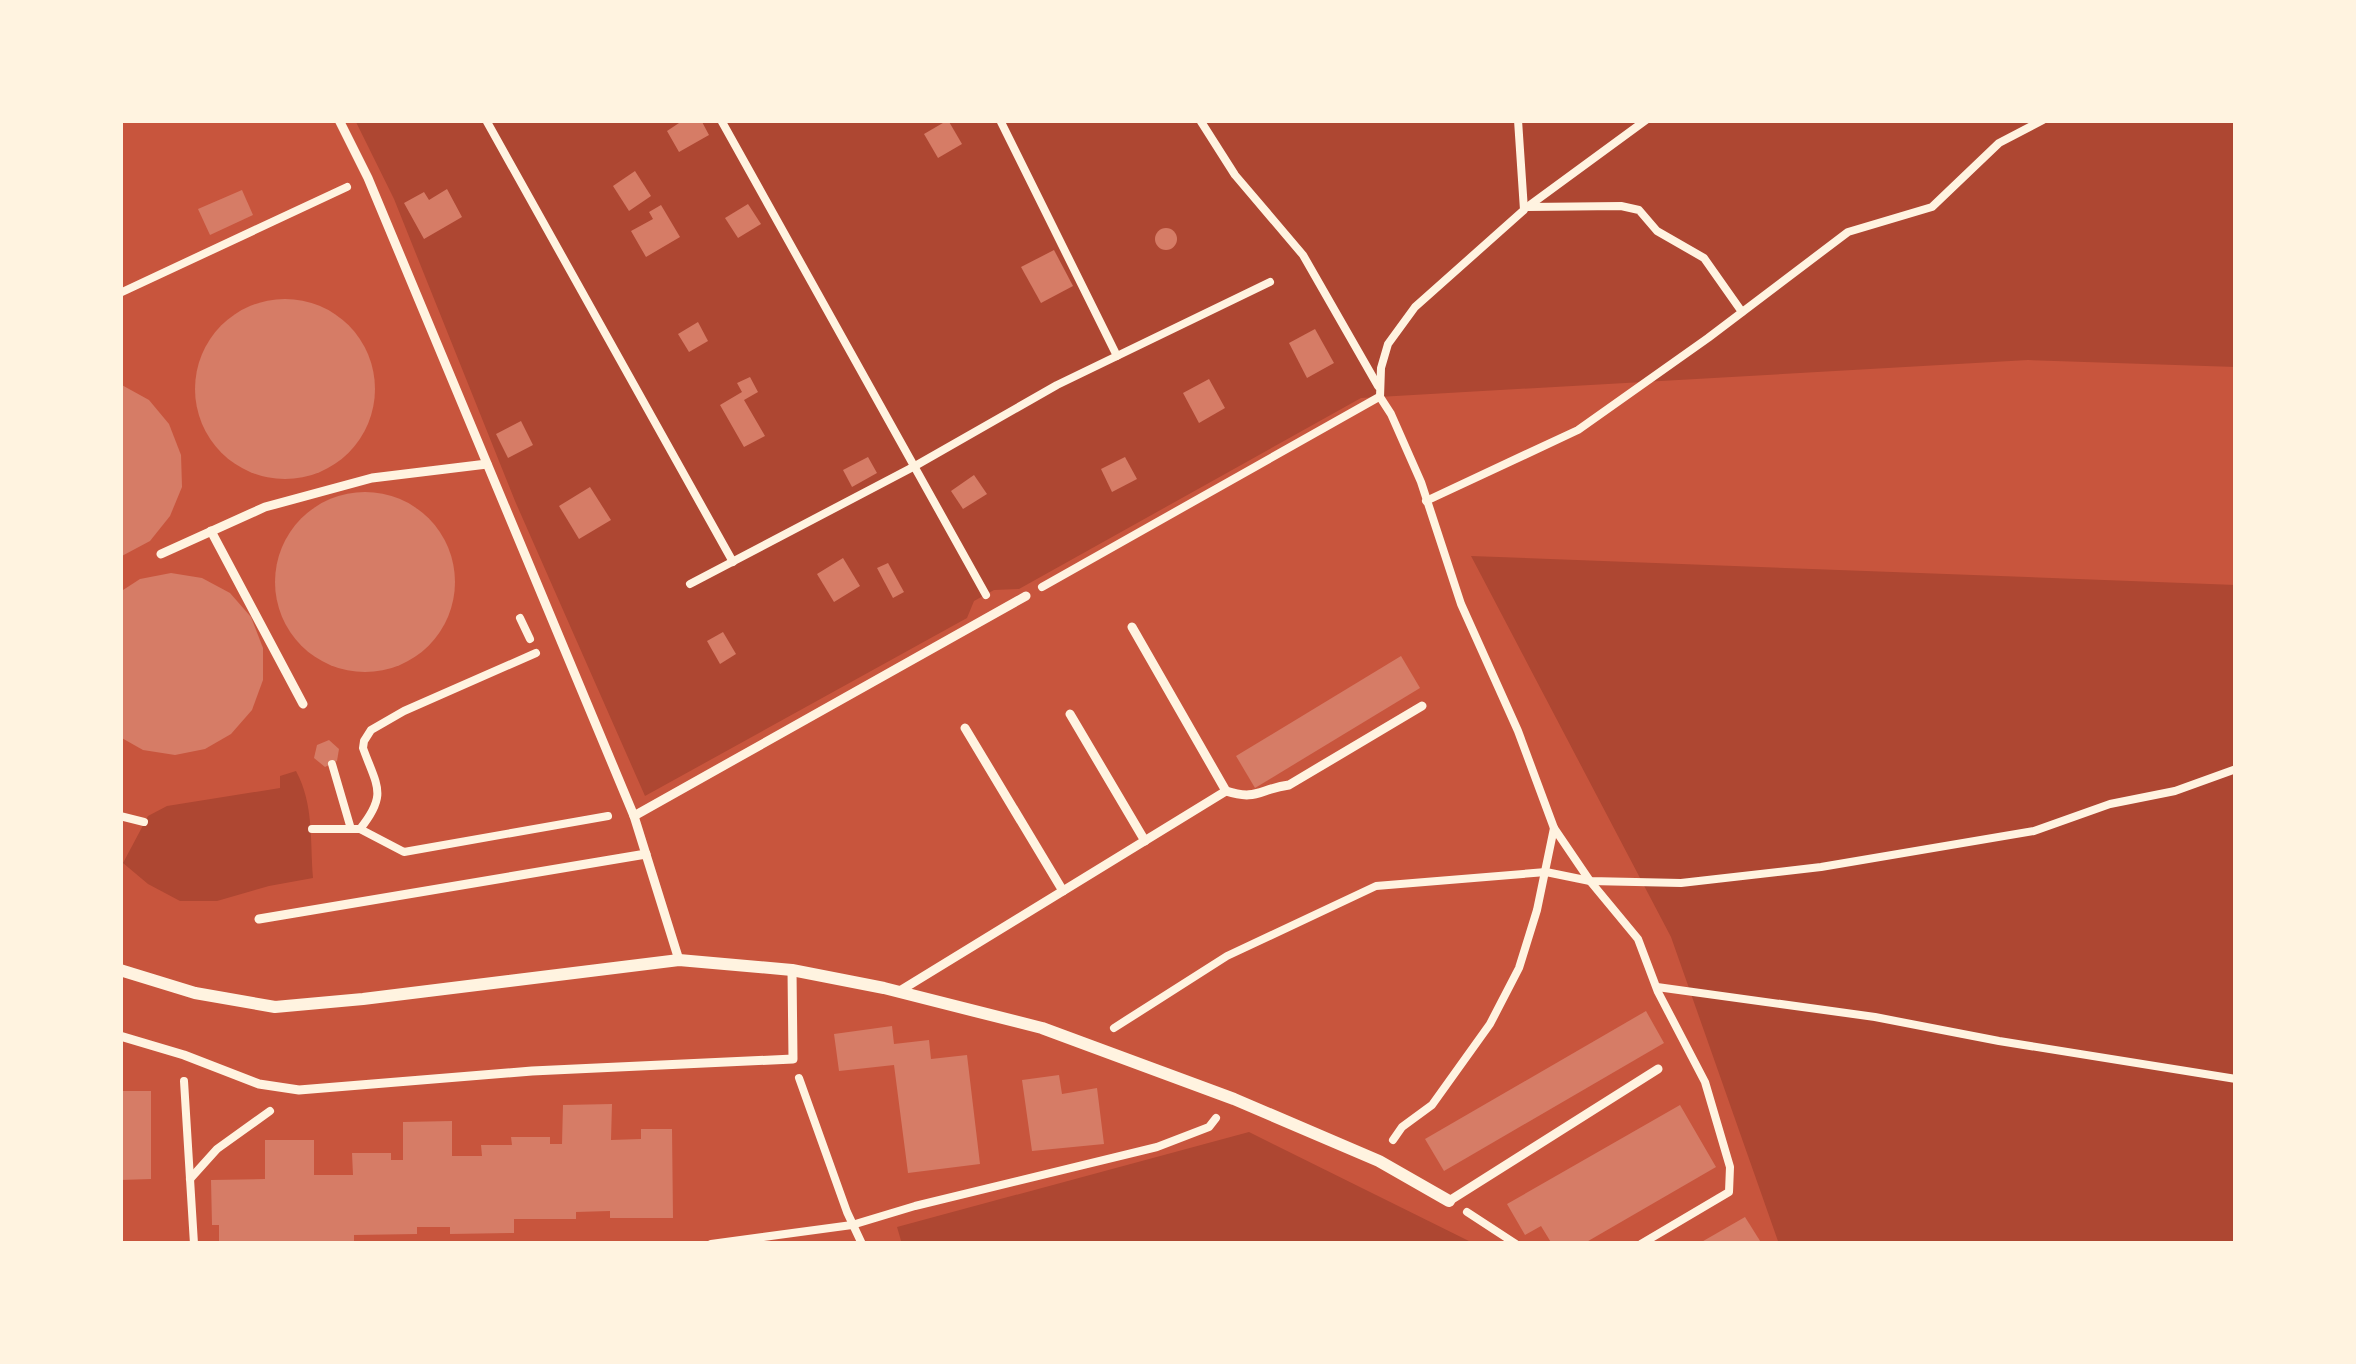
<svg xmlns="http://www.w3.org/2000/svg" width="2356" height="1364" font-family="'Open Sans',sans-serif">
	<style>
		.green { fill: #ae4732 }
		.building { fill: #d67c66 }
		.lines { fill: none; stroke-linecap: round; stroke-linejoin: round }
		.path { stroke: #fff3e0; stroke-width: 8 }
		.service { stroke: #fff3e0; stroke-width: 9 }
		.minor { stroke: #fff3e0; stroke-width: 12 }
	</style>
	<rect width="100%" height="100%" fill="#c8553d"/>
	<!-- green -->
	<g class="green">
		<path d="M 355,120 L 2236,120 L 2236,367 L 2028,360 L 1361,398 L 1019,589 L 994,590 L 974,601 L 967,618 L 645,796 L 515,501 L 394,199 Z"/>
		<path d="M 1471,556 L 2236,585 L 2236,1244 L 1779,1244 L 1671,937 Z"/>
		<path d="M 296,771 C 314,804 310,841 313,878 L 269,886 L 217,901 L 180,901 L 148,884 L 123,863 L 148,816 L 167,806 L 280,788 L 280,776 Z"/>
		<path d="M 1249,1132 L 1475,1244 L 902,1244 L 897,1227 Z"/>
	</g>
	<!-- building -->
	<g class="building">
		<path d="M 677,120 L 701,120 L 709,135 L 679,152 L 667,131 L 679,123 Z"/>
		<path d="M 948,120 L 962,144 L 938,158 L 924,134 Z"/>
		<path d="M 635,171 L 651,196 L 629,211 L 613,186 Z"/>
		<path d="M 447,189 L 462,217 L 424,239 L 404,203 L 424,192 L 429,200 Z"/>
		<path d="M 242,190 L 253,215 L 210,235 L 198,209 Z"/>
		<path d="M 748,204 L 761,224 L 738,238 L 725,218 Z"/>
		<path d="M 661,205 L 680,237 L 646,257 L 631,231 L 653,219 L 649,212 Z"/>
		<circle cx="1166" cy="239" r="11"/>
		<path d="M 1054,250 L 1073,286 L 1041,303 L 1021,267 Z"/>
		<circle cx="285" cy="389" r="90"/>
		<path d="M 698,322 L 708,341 L 689,352 L 678,334 Z"/>
		<path d="M 1315,329 L 1334,363 L 1307,378 L 1289,343 Z"/>
		<path d="M 750,377 L 758,392 L 744,400 L 765,436 L 744,447 L 720,405 L 742,392 L 737,383 Z"/>
		<path d="M 1209,379 L 1225,408 L 1199,423 L 1183,393 Z"/>
		<path d="M 120,384 L 149,400 L 169,424 L 181,455 L 182,487 L 170,516 L 150,541 L 120,557 Z"/>
		<path d="M 521,421 L 533,445 L 508,458 L 496,434 Z"/>
		<path d="M 868,457 L 877,473 L 852,487 L 843,470 Z"/>
		<path d="M 1125,457 L 1137,479 L 1112,492 L 1101,469 Z"/>
		<path d="M 974,475 L 987,494 L 963,509 L 951,491 Z"/>
		<path d="M 590,487 L 611,520 L 579,539 L 559,506 Z"/>
		<circle cx="365" cy="582" r="90"/>
		<path d="M 843,558 L 860,586 L 834,602 L 817,574 Z"/>
		<path d="M 888,563 L 904,592 L 893,598 L 877,568 Z"/>
		<path d="M 171,573 L 202,578 L 230,593 L 251,617 L 263,648 L 263,680 L 252,710 L 231,734 L 205,749 L 175,755 L 143,750 L 120,737 L 120,592 L 140,579 Z"/>
		<path d="M 723,632 L 736,654 L 720,664 L 707,641 Z"/>
		<path d="M 1401,656 L 1420,688 L 1255,788 L 1236,756 Z"/>
		<path d="M 329,740 L 339,749 L 337,761 L 325,767 L 314,758 L 317,745 Z"/>
		<path d="M 1646,1011 L 1664,1043 L 1444,1171 L 1425,1139 Z"/>
		<path d="M 892,1026 L 894,1044 L 929,1040 L 931,1059 L 967,1055 L 980,1164 L 908,1173 L 894,1065 L 839,1071 L 834,1034 Z"/>
		<path d="M 1059,1075 L 1062,1094 L 1097,1088 L 1104,1144 L 1032,1151 L 1022,1080 Z"/>
		<path d="M 120,1091 L 151,1091 L 151,1179 L 120,1180 Z"/>
		<path d="M 612,1104 L 611,1140 L 641,1139 L 641,1129 L 672,1129 L 673,1218 L 610,1218 L 610,1211 L 576,1212 L 576,1219 L 514,1219 L 514,1233 L 450,1234 L 450,1227 L 417,1227 L 417,1234 L 354,1235 L 354,1242 L 318,1244 L 219,1244 L 219,1225 L 212,1225 L 211,1180 L 265,1179 L 265,1140 L 314,1140 L 314,1175 L 353,1175 L 352,1153 L 391,1153 L 391,1160 L 403,1160 L 403,1122 L 452,1121 L 452,1156 L 482,1156 L 481,1145 L 512,1145 L 511,1137 L 550,1137 L 550,1144 L 562,1144 L 563,1105 Z"/>
		<path d="M 1680,1105 L 1716,1167 L 1583,1244 L 1552,1244 L 1541,1226 L 1525,1235 L 1507,1204 Z"/>
		<path d="M 1745,1217 L 1762,1244 L 1698,1244 Z"/>
	</g>
	<g class="lines">
		<!-- path -->
		<g class="path">
			<path d="M 486,120 L 733,562"/>
			<path d="M 721,120 L 986,595"/>
			<path d="M 1000,120 L 1117,356"/>
			<path d="M 1200,120 L 1235,175 L 1303,255 L 1378,386"/>
			<path d="M 1530,205 L 1646,120"/>
			<path d="M 1527,207 L 1621,206 L 1639,210 L 1657,231 L 1704,258 L 1742,312"/>
			<path d="M 120,293 L 347,187"/>
			<path d="M 1426,501 L 1578,430 L 1708,338 L 1848,232 L 1932,207 L 1999,143 L 2043,120"/>
			<path d="M 690,584 L 915,466 L 1057,385 L 1270,282"/>
			<path d="M 1042,587 L 1379,397"/>
			<path d="M 520,618 L 530,639"/>
			<path d="M 332,764 L 351,829"/>
			<path d="M 120,816 L 144,822"/>
			<path d="M 1554,828 L 1590,881 L 1638,939 L 1658,992 L 1705,1082 L 1730,1167 L 1729,1192 L 1641,1244"/>
			<path d="M 312,829 L 360,829 L 404,852 L 608,816"/>
			<path d="M 360,829 C 388,794 377,787 363,748 L 364,741 L 371,730 L 404,711 L 536,653"/>
			<path d="M 1657,987 L 1875,1017 L 1999,1041 L 2236,1079"/>
			<path d="M 1114,1028 L 1227,956 L 1376,886 L 1546,872 L 1590,881 L 1681,883 L 1821,867 L 2034,831 L 2110,804 L 2175,791 L 2236,769"/>
			<path d="M 799,1078 L 847,1212 L 862,1244"/>
			<path d="M 184,1081 L 194,1244"/>
			<path d="M 1393,1140 L 1402,1127 L 1432,1105 L 1490,1024 L 1519,968 L 1537,910 L 1554,828 L 1518,731 L 1461,604 L 1421,482 L 1391,414 L 1380,397 L 1381,368 L 1388,344 L 1415,307 L 1524,210 L 1518,120"/>
			<path d="M 190,1179 L 217,1149 L 270,1111"/>
			<path d="M 1467,1212 L 1516,1244"/>
			<path d="M 711,1244 L 852,1225 L 915,1206 L 1157,1147 L 1209,1127 L 1216,1118"/>
		</g>
		<!-- service -->
		<g class="service">
			<path d="M 339,120 L 368,178 L 634,816 L 679,960"/>
			<path d="M 211,531 L 303,704"/>
			<path d="M 161,554 L 265,507 L 372,478 L 487,464"/>
			<path d="M 1070,714 L 1145,841"/>
			<path d="M 965,728 L 1063,891"/>
			<path d="M 1226,791 C 1257,801 1259,789 1289,785 L 1422,706"/>
			<path d="M 634,816 L 1026,596"/>
			<path d="M 259,919 L 646,854"/>
			<path d="M 898,992 L 1226,791 L 1132,627"/>
			<path d="M 120,1036 L 184,1055 L 259,1084 L 299,1090 L 532,1071 L 793,1059 L 792,970"/>
			<path d="M 1449,1201 L 1658,1069"/>
		</g>
		<!-- minor -->
		<path class="minor" d="M 120,970 L 195,993 L 275,1007 L 363,999 L 679,960 L 792,970 L 884,988 L 1042,1028 L 1234,1099 L 1379,1161 L 1449,1201"/>
	</g>
	<!-- border -->
	<rect width="2356" height="1364" fill="none" stroke="#fff3e0" stroke-width="246"/>
</svg>
